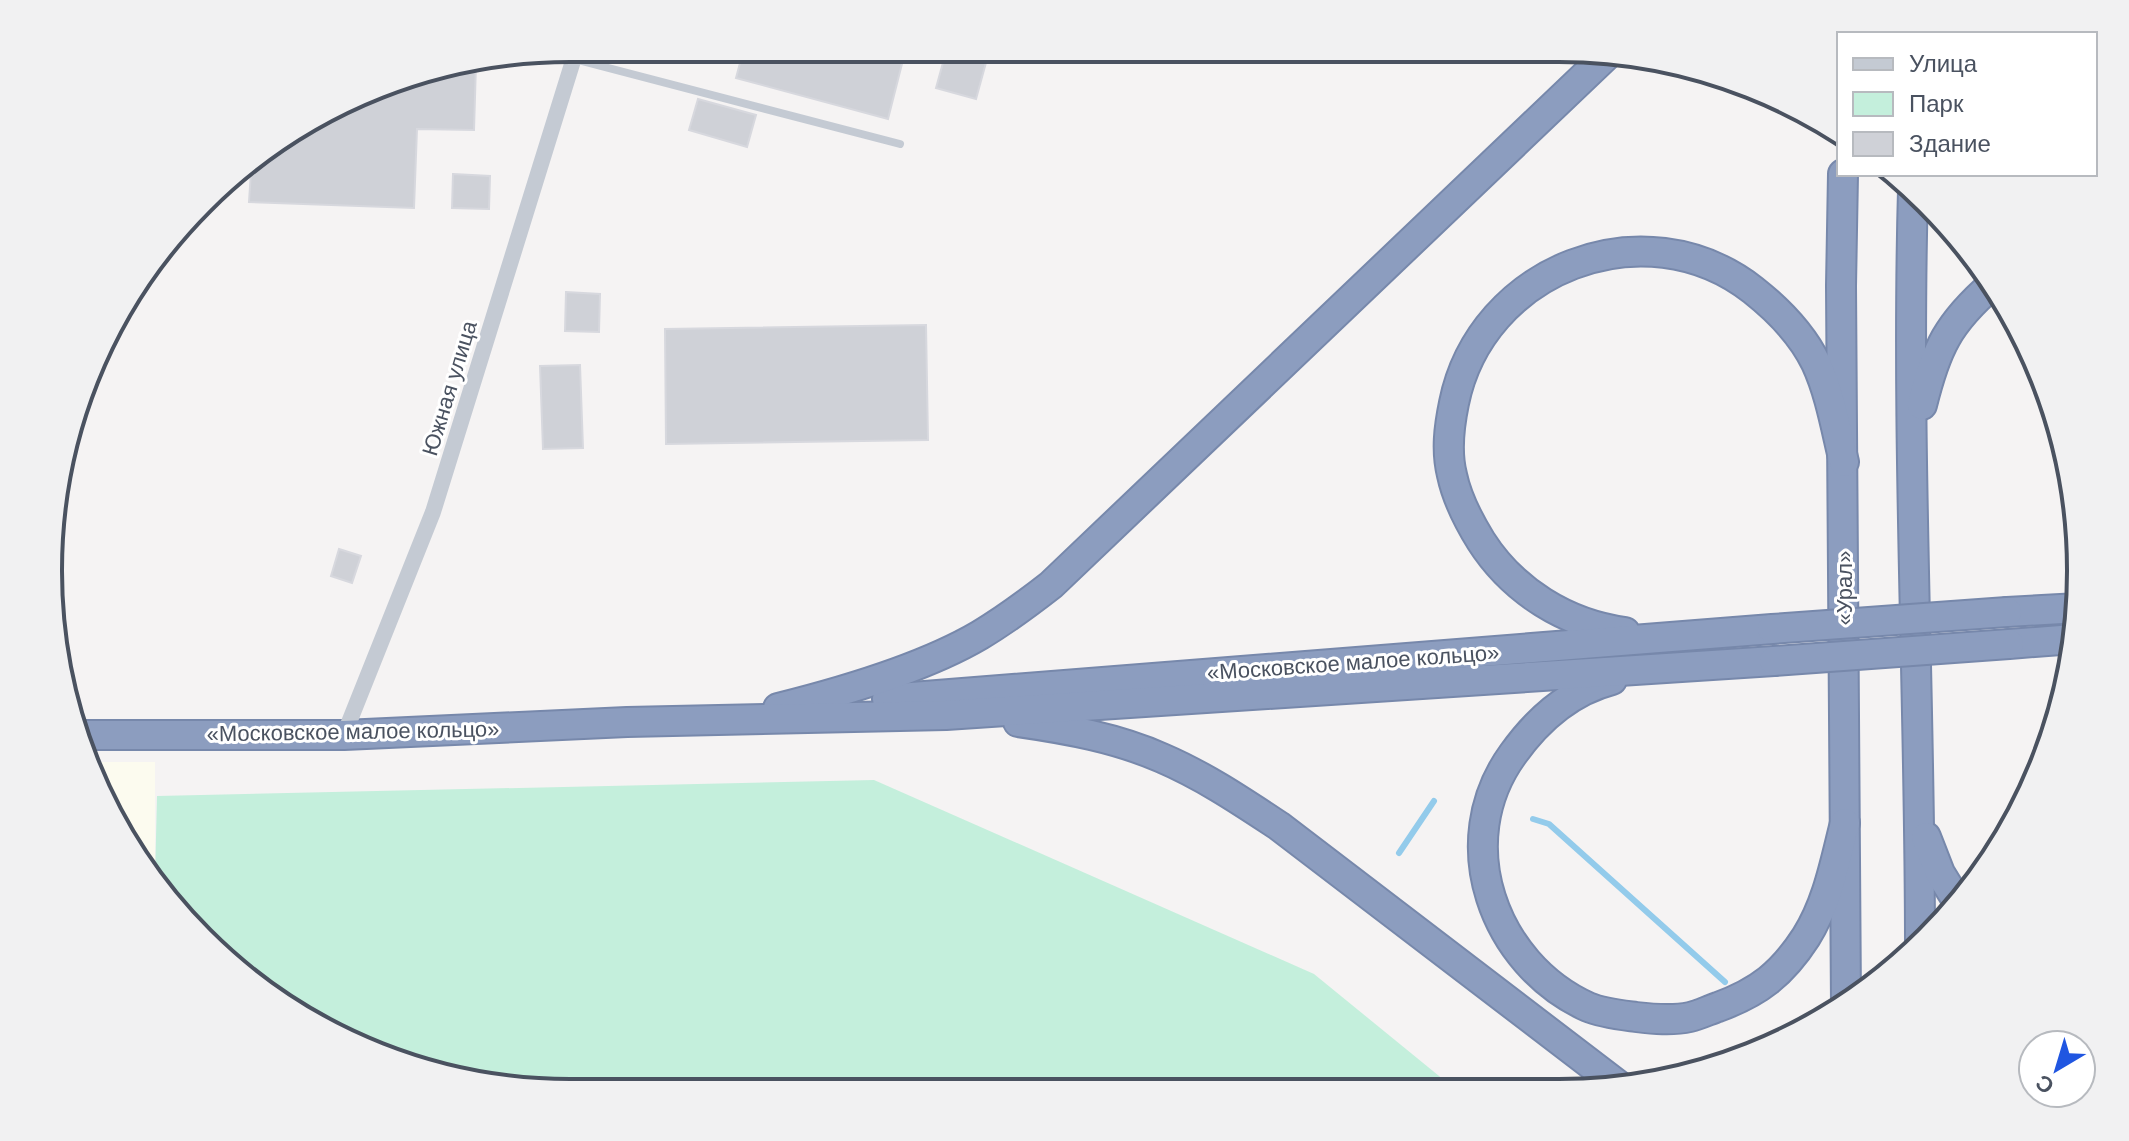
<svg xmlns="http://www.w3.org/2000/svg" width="2129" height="1141" font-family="Arial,sans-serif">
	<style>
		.commercial { fill: #fcfbef }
		.green { fill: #c4efdc }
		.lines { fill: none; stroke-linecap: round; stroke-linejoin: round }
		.stream { stroke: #93cbeb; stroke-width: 6 }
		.building { fill: #cfd1d7; stroke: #d7d8de; stroke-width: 2 }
		.highway-casing { stroke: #7788ab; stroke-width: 32 }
		.lane { stroke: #c4cad3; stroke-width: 8 }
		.street { stroke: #c4cad3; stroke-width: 16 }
		.highway { stroke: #8c9dbf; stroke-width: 28 }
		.highway-bridge-casing { stroke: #7788ab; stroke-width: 32; stroke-linecap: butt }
		.highway-bridge { stroke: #8c9dbf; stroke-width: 28 }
		.labels { text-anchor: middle; stroke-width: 6; stroke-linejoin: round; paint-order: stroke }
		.street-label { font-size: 22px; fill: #4a5260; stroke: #fff }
		.rim { fill: none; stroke: #4a5260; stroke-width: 4 }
	</style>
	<rect width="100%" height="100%" fill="#f5f3f3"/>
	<!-- commercial -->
	<path class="commercial" d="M 86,762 L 155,762 L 155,879 L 88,771 Z"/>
	<!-- green -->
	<path class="green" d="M 874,780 L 1314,974 L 1455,1089 L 537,1092 L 436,1075 L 339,1039 L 178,915 L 155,879 L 157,796 Z"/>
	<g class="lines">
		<!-- stream -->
		<g class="stream">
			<path d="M 1533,819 L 1549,824 L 1725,982"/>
			<path d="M 1399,853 L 1434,801"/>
		</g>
	</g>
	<!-- building -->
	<g class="building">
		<path d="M 744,48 L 799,48 L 843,60 L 844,48 L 906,48 L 888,119 L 736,78 Z"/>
		<path d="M 947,48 L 990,48 L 976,99 L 936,88 Z"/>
		<path d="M 476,64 L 474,130 L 417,129 L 414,208 L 249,202 L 252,156 L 402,76 Z"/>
		<path d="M 698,99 L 756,115 L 747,147 L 689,130 Z"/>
		<path d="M 453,174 L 490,176 L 489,209 L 452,208 Z"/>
		<path d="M 566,292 L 600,294 L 599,332 L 565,331 Z"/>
		<path d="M 926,325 L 928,440 L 666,444 L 665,329 Z"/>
		<path d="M 580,365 L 583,448 L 543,449 L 540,366 Z"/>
		<path d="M 339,549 L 361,556 L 352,583 L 331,576 Z"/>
	</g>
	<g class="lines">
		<defs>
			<g id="highway">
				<path d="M 1843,174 L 1841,286 L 1846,1003"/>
				<path d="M 1913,190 C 1906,442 1920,693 1920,945"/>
				<path d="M 1922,405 C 1936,348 1948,323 1993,284"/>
				<path d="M 2007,612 L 2079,608"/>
				<path d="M 1625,632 C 1566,624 1513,591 1481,541 C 1468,520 1457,499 1452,475 C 1446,451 1449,427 1454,403 C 1481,269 1644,205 1753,290 C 1777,309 1802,334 1816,363 C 1830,393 1836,429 1844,462"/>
				<path d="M 2009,644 L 2074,639"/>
				<path d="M 1612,680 C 1570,691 1538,719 1513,754 C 1449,842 1493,964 1588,1007 C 1602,1013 1621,1015 1636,1017 C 1653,1019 1672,1021 1690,1017 C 1699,1015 1709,1010 1718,1007 C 1759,992 1782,974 1806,937 C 1828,902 1835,862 1845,823"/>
				<path d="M 887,699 L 1772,629"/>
				<path d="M 778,708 C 842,692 924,668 980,635 C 1005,620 1028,603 1051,585 L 1610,52"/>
				<path d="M 1018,722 C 1067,729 1117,738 1162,758 C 1204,776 1241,801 1279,826 L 1622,1088"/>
				<path d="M 80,735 L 344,735 L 627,722 L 946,715 L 1774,661"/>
				<path d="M 1926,837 L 1940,873 L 1959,904"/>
			</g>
		</defs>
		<!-- highway casing -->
		<use href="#highway" class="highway-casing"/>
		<!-- lane -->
		<path class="lane" d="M 574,59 L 900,144"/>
		<!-- street -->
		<path class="street" d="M 344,735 L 433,512 L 577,48"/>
		<!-- highway -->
		<use href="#highway" class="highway"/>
		<defs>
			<g id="highway-bridge">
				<path d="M 1772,629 L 2007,612"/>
				<path d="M 1774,661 L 2009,644"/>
			</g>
		</defs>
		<!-- highway-bridge casing -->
		<use href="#highway-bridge" class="highway-bridge-casing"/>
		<!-- highway-bridge -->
		<use href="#highway-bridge" class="highway-bridge"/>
	</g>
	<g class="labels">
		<!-- street labels -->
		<g class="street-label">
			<text transform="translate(449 388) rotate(-73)" y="8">Южная улица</text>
			<text transform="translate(1844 588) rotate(-90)" y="8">«Урал»</text>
			<text transform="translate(1353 662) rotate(-4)" y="8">«Московское малое кольцо»</text>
			<text transform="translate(353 731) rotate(-1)" y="8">«Московское малое кольцо»</text>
		</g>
	</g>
	<!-- crop -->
	<path d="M0 0H2129V1141H0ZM570 62H1559A508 508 0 0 1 2067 570V571A508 508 0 0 1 1559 1079H570A508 508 0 0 1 62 571V570A508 508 0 0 1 570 62Z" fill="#f1f1f2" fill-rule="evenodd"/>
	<path class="rim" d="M570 62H1559A508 508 0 0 1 2067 570V571A508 508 0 0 1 1559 1079H570A508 508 0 0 1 62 571V570A508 508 0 0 1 570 62Z"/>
	<!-- legend -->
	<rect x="1837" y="32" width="260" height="144" fill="#ffffff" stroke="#b7babf" stroke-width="2"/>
	<rect x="1853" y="58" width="40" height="12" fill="#c4cad3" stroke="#b7babf" stroke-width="2"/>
	<text x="1909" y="72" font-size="24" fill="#4a5260">Улица</text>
	<rect x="1853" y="92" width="40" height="24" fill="#c4efdc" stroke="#b7babf" stroke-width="2"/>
	<text x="1909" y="112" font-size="24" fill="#4a5260">Парк</text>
	<rect x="1853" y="132" width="40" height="24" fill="#cfd1d7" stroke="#b7babf" stroke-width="2"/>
	<text x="1909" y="152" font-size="24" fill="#4a5260">Здание</text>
	<!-- north arrow -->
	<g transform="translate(2057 1069) rotate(218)"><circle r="38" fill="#ffffff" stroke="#b7babf" stroke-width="2"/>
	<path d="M0-6L14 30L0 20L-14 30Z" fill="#2056e1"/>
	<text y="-12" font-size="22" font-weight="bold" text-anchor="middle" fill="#4a5260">С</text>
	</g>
</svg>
